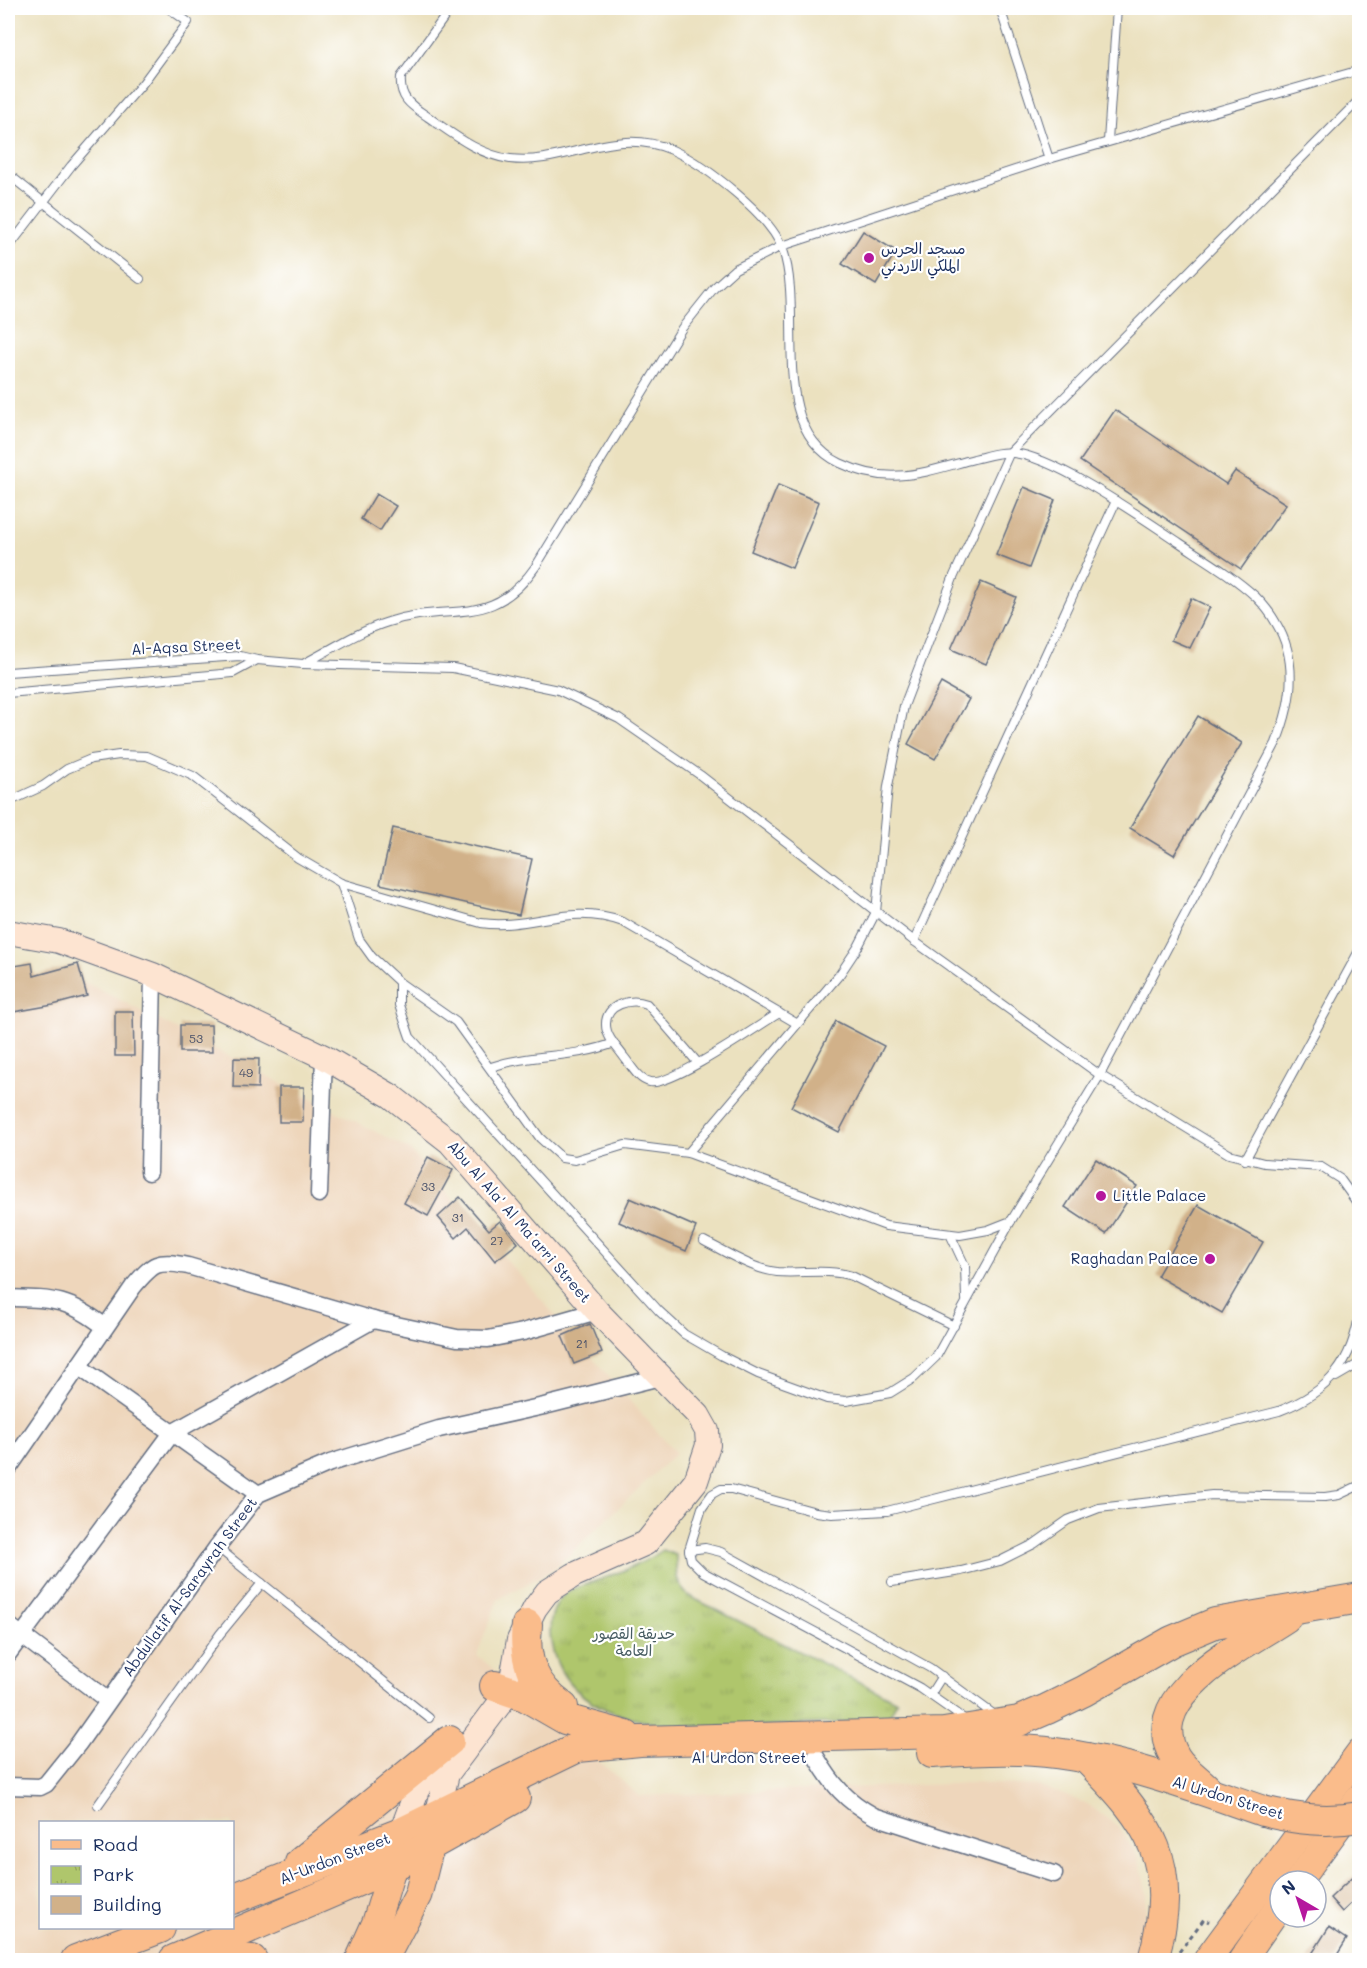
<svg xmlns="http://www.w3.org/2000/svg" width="1367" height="1968" font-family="Mali,'Playpen Sans Arabic',sans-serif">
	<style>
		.built { fill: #eed6bb; fill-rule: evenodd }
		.park { fill: url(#park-tufts); stroke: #657a65; stroke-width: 1.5 }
		.building { fill: #d1b189 }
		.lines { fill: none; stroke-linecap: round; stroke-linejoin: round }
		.lane-casing { stroke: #646d80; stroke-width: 10 }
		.street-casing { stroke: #646d80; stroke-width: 19 }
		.secondary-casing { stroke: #646d80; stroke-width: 26 }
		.primary-casing { stroke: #646d80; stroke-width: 29 }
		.highway-casing { stroke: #646d80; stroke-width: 32 }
		.path { stroke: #646d80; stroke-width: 3; stroke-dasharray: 4.5 4.5; stroke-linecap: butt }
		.lane { stroke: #fff; stroke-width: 8 }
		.street { stroke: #fff; stroke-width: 16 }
		.secondary { stroke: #fde4d1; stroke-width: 24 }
		.primary { stroke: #fabc8b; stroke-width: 27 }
		.highway { stroke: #fabc8b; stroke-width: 30 }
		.highway-bridge-casing { stroke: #646d80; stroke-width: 32; stroke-linecap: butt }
		.highway-bridge { stroke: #fabc8b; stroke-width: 30 }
		.poi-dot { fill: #b5179e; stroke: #fff; stroke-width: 2 }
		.labels { text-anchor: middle; stroke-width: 4.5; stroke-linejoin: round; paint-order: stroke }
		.number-label { font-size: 12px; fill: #485069 }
		.poi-label { font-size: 15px; fill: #1b2f5e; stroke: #fff; text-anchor: start }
		.street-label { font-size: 15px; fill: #1b2f5e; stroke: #fff }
		.park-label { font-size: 15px; fill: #475c62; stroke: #fff }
	</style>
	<defs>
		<pattern id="park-tufts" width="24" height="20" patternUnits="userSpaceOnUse" patternTransform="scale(1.5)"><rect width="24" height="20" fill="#afc66c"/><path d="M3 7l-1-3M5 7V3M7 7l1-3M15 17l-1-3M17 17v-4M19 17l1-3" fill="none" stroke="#96aa60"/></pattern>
	</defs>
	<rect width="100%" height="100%" fill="#fff"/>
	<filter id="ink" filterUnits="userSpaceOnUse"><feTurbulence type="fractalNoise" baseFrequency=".0167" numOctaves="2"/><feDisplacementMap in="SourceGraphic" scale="12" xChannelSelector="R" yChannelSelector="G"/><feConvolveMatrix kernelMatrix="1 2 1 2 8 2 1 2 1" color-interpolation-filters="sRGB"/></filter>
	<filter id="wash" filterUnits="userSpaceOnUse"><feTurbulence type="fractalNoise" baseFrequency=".008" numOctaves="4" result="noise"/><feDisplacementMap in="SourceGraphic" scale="24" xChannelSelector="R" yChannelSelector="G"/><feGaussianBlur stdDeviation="1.35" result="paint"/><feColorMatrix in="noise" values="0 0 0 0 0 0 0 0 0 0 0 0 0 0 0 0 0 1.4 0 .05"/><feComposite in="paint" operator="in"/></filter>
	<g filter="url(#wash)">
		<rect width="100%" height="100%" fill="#ebe1bf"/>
		<!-- built -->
		<path class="built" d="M 8,970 L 81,980 L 409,1149 L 676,1453 L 553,1570 L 498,1599 L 477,1655 L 639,1796 L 974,1783 L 1038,1786 L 1086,1803 L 1119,1827 L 1139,1859 L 1147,1896 L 1144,1943 L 1140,1960 L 8,1960 ZM 40,1822 L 232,1822 L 232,1928 L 40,1928 Z"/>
		<!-- park -->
		<path class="park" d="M 663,1550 L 676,1555 C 676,1572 675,1585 689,1596 L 897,1701 L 887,1720 C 852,1722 817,1724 782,1725 C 709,1729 568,1739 551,1642 C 548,1624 552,1604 567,1592 C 574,1587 585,1585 593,1582 C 617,1573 641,1565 663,1550 Z"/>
		<g id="blocks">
			<!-- building -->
			<g class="building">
				<path d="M 863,231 L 896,251 L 876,285 L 842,264 Z"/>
				<path d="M 1115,410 L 1226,484 L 1235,471 L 1286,504 L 1241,569 L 1080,461 Z"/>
				<path d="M 778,485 L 819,502 L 792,568 L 751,551 Z"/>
				<path d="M 1024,487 L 1055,500 L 1029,568 L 996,555 Z"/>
				<path d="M 376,494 L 396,506 L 380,531 L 361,519 Z"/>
				<path d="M 981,582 L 1016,597 L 986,664 L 951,649 Z"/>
				<path d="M 1191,598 L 1210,607 L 1190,648 L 1171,640 Z"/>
				<path d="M 941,683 L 969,699 L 935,759 L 908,744 Z"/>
				<path d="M 1198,716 L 1242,743 L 1174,855 L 1130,828 Z"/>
				<path d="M 393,828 L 532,859 L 519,915 L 380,884 Z"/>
				<path d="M 32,963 L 34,976 L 78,964 L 87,996 L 53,1005 L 13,1012 L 8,967 Z"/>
				<path d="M 115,1011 L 133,1011 L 134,1056 L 115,1056 Z"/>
				<path d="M 836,1021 L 884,1046 L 839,1132 L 791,1107 Z"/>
				<path d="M 180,1025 L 211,1025 L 212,1052 L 180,1052 Z"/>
				<path d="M 234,1058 L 259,1059 L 258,1088 L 233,1087 Z"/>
				<path d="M 279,1087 L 304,1087 L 303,1122 L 279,1122 Z"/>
				<path d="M 428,1157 L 453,1170 L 428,1216 L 404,1203 Z"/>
				<path d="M 1096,1159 L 1137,1186 L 1106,1234 L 1065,1207 Z"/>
				<path d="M 460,1197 L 489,1230 L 500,1221 L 518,1243 L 495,1261 L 468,1227 L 456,1238 L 438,1217 Z"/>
				<path d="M 630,1198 L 696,1227 L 686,1251 L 619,1222 Z"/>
				<path d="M 1198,1205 L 1263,1242 L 1222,1313 L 1157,1276 Z"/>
				<path d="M 590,1324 L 602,1353 L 574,1364 L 562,1336 Z"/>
				<path d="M 1359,1871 L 1359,1896 L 1342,1912 L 1330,1898 Z"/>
				<path d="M 1329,1927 L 1347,1939 L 1334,1960 L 1308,1960 Z"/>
			</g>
		</g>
	</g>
	<g filter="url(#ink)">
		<use href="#blocks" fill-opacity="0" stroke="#646d80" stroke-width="1.5"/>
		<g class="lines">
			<defs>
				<g id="lane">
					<path d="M 1000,8 L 1049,159"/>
					<path d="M 1108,141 L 1117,8"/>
					<path d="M 8,174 L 140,279"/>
					<path d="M 8,248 L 71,166 L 143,83 L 188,22 L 168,8"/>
					<path d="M 305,663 C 332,649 359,631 388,622 C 450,601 491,631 536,566 L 682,328 L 714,288 L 735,269 L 782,246 L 1049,159 L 1360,70"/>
					<path d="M 8,672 L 240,656 L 257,660 L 303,664 L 453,668 L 558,690 L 619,719 L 700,775 L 914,941 L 1100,1075 L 1229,1154 L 1264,1163 L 1321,1167 L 1340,1179 L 1360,1207"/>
					<path d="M 8,693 L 233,673 L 257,660"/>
					<path d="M 8,802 L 43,786 L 67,769 L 91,759 L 119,755 L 147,756 L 193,776 L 298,858 L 341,883 L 481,923 C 533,930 568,902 623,922 L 796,1023"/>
					<path d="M 341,883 L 359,939 L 372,957 L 399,982 L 456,1022 L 540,1138 L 562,1158 L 575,1160 L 625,1145 L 688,1153 L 886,1226 L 960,1235 L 988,1230 L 1011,1221"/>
					<path d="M 914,941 L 1116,501"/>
					<path d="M 399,982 L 399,1005 L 410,1037 L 659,1311 L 684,1334 L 722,1356 L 758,1374 L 827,1399 L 846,1401 L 890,1393 L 914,1378 L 936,1357 L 1011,1221 L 1100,1075 L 1276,743 C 1292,704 1299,661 1276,623 C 1271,614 1263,604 1256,597 C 1233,576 1206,560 1180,543 C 1142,518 1056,457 1013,453 C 1000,451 987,456 974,459 C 924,472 890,487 840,463 C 766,427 805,314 783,250 C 771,215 705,165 672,150 C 613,125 565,166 510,159 C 479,155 453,134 428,117 C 412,106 399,99 401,77 L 451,8"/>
					<path d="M 698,1063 L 647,1004 C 631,998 605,1004 606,1025 C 606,1037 618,1048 624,1057 C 631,1065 638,1080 650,1082 C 670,1087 758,1026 779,1013"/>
					<path d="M 491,1067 C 532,1053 574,1059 614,1043"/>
					<path d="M 688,1153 L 840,974 L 858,947 L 876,912 L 888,786 L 904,706 L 953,578 L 1010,452 L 1360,99"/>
					<path d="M 1245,1160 L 1360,949"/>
					<path d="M 950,1234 L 965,1266 L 966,1299"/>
					<path d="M 704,1241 C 726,1252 752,1269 777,1272 C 803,1274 827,1268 852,1276 L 954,1326"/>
					<path d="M 1336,1377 L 1360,1363"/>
					<path d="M 217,1547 L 429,1718"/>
					<path d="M 689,1550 L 705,1548 L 721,1552 L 930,1668 L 996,1716"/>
					<path d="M 892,1582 L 961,1571 L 1000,1561 L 1034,1544 L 1068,1520 L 1099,1508 L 1212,1495 L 1325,1497 L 1339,1495 L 1360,1485"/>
					<path d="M 930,1695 L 942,1676"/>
					<path d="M 967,1721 L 920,1688 L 703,1572 L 691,1560 L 689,1550 L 702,1508 L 712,1494 L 721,1489 L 731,1489 L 816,1512 L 832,1514 L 887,1511 L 1279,1411 C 1329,1392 1353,1363 1360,1309"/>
					<path d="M 98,1805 L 220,1634 L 262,1583"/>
				</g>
				<g id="street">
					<path d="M 149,1172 L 153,975"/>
					<path d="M 319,1194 L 324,1057"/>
					<path d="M 8,1298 C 52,1299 68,1298 105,1327"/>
					<path d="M 78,1366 L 258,1494"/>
					<path d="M 8,1469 L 133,1287 C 154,1262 157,1260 188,1266 L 373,1320 L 457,1338 L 488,1339 L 523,1332 L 597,1311"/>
					<path d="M 8,1625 L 107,1700"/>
					<path d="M 8,1654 L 172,1433 L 373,1320"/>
					<path d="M 816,1757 C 832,1784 846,1801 874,1816 L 1054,1874"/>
					<path d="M 8,1786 L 40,1787 L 46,1784 L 79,1743 L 217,1547 L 258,1494 L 330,1463 L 439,1429 L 544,1406 L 660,1377"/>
				</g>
				<g id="secondary">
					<path d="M 8,932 L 59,941 L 153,975 L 324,1057 L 391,1096 L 450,1142 L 597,1311 L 698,1415 L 707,1431 L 708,1445 L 696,1481 L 646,1543 L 574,1575 L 547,1592 L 535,1608 L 519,1640 L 510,1690 L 447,1774 L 437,1816"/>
					<path d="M 401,1833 L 417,1790 L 439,1756"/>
				</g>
				<g id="primary">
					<path d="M 1298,1881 L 1360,1797"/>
					<path d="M 359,1960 L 376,1922 L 398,1849"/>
					<path d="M 384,1960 L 418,1895 L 435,1828"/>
					<path d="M 1207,1960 L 1360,1752"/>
					<path d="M 1242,1960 L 1280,1905"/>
				</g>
				<g id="highway">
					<path d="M 527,1625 C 523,1660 533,1686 563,1707"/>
					<path d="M 495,1686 L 525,1696 L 565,1719 L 626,1736"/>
					<path d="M 932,1753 C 961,1751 990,1749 1019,1750 C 1104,1753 1184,1784 1263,1811"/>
					<path d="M 1086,1758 C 1152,1824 1180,1863 1153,1960"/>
					<path d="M 1207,1789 C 1197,1779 1182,1769 1175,1757 C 1137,1695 1248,1643 1286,1617"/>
					<path d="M 300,1863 L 449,1741"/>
					<path d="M 232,1899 L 401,1833 L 578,1747 L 640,1741 L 944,1733 L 1019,1721 L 1047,1709 L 1084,1691 L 1172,1641 L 1215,1623 L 1360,1598"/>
					<path d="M 193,1955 L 252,1960"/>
					<path d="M 76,1960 L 160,1928"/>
					<path d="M 174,1960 L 395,1865 L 515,1798"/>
				</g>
			</defs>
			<!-- lane casing -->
			<use href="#lane" class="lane-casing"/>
			<!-- street casing -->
			<use href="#street" class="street-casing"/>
			<!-- secondary casing -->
			<use href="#secondary" class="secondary-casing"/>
			<!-- primary casing -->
			<use href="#primary" class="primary-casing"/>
			<!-- highway casing -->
			<use href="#highway" class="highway-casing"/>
			<!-- path -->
			<path class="path" d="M 1179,1952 L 1204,1919 L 1209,1922"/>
			<!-- lane -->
			<use href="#lane" class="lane"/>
			<!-- street -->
			<use href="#street" class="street"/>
			<!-- secondary -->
			<use href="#secondary" class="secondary"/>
			<!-- primary -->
			<use href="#primary" class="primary"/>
			<!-- highway -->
			<use href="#highway" class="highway"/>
			<defs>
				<path id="highway-bridge" d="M 1263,1811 C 1296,1819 1326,1823 1360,1817"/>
			</defs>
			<!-- highway-bridge casing -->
			<use href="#highway-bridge" class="highway-bridge-casing"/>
			<!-- highway-bridge -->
			<use href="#highway-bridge" class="highway-bridge"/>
		</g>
	</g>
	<!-- markers -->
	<g class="poi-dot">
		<circle cx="869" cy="258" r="6"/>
		<circle cx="1101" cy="1196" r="6"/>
		<circle cx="1210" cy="1259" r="6"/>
	</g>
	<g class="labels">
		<!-- number labels -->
		<g class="number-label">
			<text x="196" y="1043">53</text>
			<text x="246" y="1077">49</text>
			<text x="428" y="1191">33</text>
			<text x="458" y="1222">31</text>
			<text x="497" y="1245">27</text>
			<text x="582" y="1348">21</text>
		</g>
		<!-- poi labels -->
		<g class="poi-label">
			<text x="881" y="254">مسجد الحرس<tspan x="881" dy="17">الملكي الاردني</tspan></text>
			<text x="1113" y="1201">Little Palace</text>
			<text x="1198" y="1264" text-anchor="end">Raghadan Palace</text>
		</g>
		<!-- street labels -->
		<g class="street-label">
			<text transform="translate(186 647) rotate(-3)" y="5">Al-Aqsa Street</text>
			<text transform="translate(519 1222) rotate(49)" y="5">Abu Al Ala' Al Maʻarri Street</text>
			<text transform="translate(190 1587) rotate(-54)" y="5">Abdullatif Al-Sarayrah Street</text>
			<text x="749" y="1763">Al Urdon Street</text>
			<text transform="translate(1228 1798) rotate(17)" y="5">Al Urdon Street</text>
			<text transform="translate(335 1859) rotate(-21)" y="5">Al-Urdon Street</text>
		</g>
		<!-- park labels -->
		<g class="park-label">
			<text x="634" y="1639">حديقة القصور<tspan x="634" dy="17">العامة</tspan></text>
		</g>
	</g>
	<!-- margin -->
	<rect width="1367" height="1968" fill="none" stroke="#fff" stroke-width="30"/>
	<!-- legend -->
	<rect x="39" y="1821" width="195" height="108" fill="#ffffff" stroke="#a4acbf" stroke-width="1.5"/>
	<rect x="51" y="1840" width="30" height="9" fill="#fabc8b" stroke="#a4acbf" stroke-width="1.5"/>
	<text x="93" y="1851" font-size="18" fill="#1b2f5e">Road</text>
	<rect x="51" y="1866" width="30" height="18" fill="url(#park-tufts)" stroke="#a4acbf" stroke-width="1.5"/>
	<text x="93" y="1881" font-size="18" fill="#1b2f5e">Park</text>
	<rect x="51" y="1896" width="30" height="18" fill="#d1b189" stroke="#a4acbf" stroke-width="1.5"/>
	<text x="93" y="1911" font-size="18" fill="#1b2f5e">Building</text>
	<!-- north arrow -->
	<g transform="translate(1298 1899) rotate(321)"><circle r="28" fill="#ffffff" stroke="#a4acbf" stroke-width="1.5"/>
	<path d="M0-4.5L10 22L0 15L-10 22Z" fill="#b5179e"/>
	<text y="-9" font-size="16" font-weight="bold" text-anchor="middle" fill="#1b2f5e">N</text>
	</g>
</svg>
